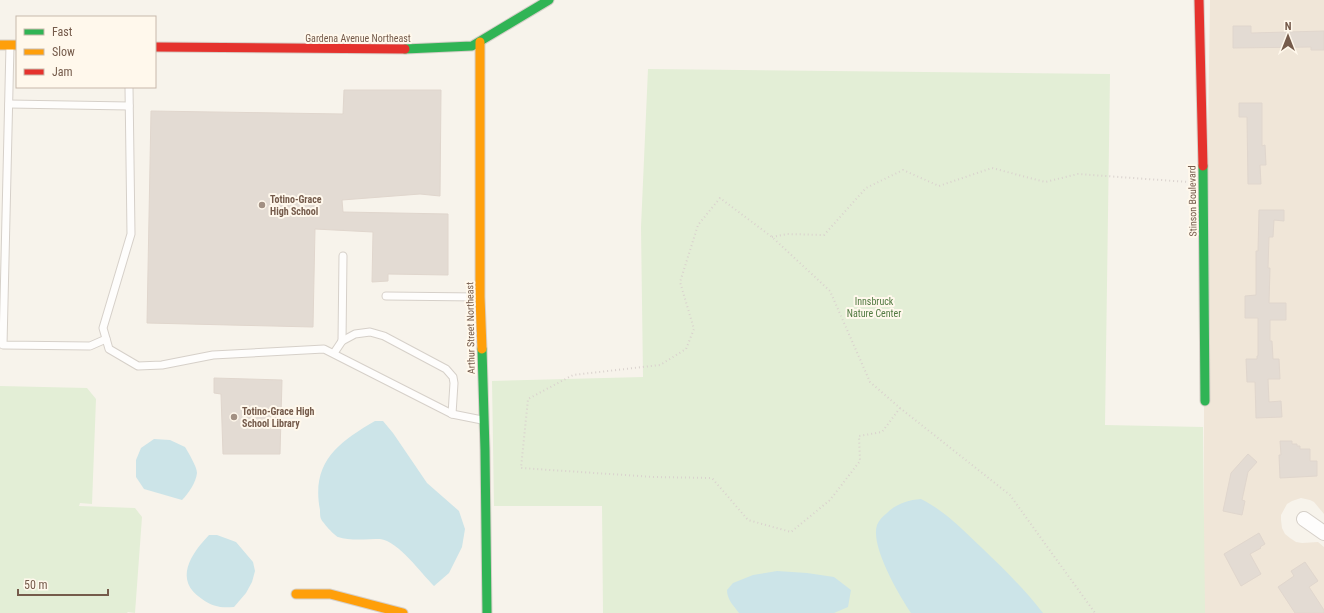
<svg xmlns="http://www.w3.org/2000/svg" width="1324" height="613" font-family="'Roboto Condensed',sans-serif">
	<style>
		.residential { fill: #f0e6d8 }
		.green { fill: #e3eed6 }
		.water { fill: #cce4e8 }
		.building { fill: #e3dbd3; stroke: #e0d6cd }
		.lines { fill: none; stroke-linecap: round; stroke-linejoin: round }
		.lane-casing { stroke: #d6d0c9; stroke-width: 9 }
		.street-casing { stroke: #d6d0c9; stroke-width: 16 }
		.fast-casing { stroke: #d6cfc8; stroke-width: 11 }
		.slow-casing { stroke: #d6cfc8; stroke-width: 11 }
		.jam-casing { stroke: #d6cfc8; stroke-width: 11 }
		.path { stroke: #dad2ce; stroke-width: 2; stroke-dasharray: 1 3; stroke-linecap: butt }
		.lane { stroke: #fefdfc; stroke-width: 7 }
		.street { stroke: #fefdfc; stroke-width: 14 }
		.fast { stroke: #30b455; stroke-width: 9 }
		.slow { stroke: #ff9f0a; stroke-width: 9 }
		.jam { stroke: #e5322d; stroke-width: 9 }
		.poi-dot { fill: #a29083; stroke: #fff8ec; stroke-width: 1.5 }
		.labels { text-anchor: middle; stroke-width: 4; stroke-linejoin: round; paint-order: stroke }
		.street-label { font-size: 10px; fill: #755b4b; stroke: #fff8ec }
		.poi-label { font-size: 10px; font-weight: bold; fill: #755b4b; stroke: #fff8ec; text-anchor: start }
		.park-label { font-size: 10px; fill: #527a42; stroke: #fff8ec }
	</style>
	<rect width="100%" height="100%" fill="#f7f3eb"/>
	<!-- residential -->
	<path class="residential" d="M 1210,0 L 1324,0 L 1324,514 L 1314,502 L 1310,500 L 1301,498 L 1292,501 L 1287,504 L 1281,515 L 1281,520 L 1282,528 L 1285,534 L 1290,538 L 1296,542 L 1302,543 L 1318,542 L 1324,547 L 1324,613 L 1204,613 L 1204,409 Z"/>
	<!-- green -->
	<g class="green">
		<path d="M 648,69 L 1110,74 L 1105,425 L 1203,427 L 1205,613 L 603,613 L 602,506 L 494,506 L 492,381 L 643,377 L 641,227 Z"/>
		<path d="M 0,386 L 87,388 L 96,399 L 92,504 L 80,503 L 79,506 L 135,508 L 142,517 L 135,613 L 128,612 L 127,613 L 0,613 Z"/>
	</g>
	<!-- water -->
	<g class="water">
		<path d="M 375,421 L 383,421 L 393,433 L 427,483 L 459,511 L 465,529 L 462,547 L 449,573 L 434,586 C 422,574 398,541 380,539 C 368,539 349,541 338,537 C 335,536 323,523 321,519 C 320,517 320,513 320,510 C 311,463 337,443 375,421 Z"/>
		<path d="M 154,439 L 170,440 L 185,447 C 188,452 197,467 197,473 C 196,482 189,493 182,500 L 144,489 L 136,477 L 136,460 L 141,448 Z"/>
		<path d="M 921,499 C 945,511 963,530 982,548 C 1004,569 1025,590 1043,613 L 911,613 C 899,595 870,546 877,525 C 879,520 883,516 887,513 C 896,504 908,500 921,499 Z"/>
		<path d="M 209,535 L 217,535 L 236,542 L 253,562 L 255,571 L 252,582 L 246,593 L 234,607 C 221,608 213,607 202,599 C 173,580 191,554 209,535 Z"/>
		<path d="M 777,571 L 807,573 L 834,577 L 851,590 L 848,607 L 834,613 L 739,613 C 734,606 727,600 727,590 L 733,583 L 753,575 Z"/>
	</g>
	<!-- building -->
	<g class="building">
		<path d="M 1233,26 L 1251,26 L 1251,33 L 1324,31 L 1324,50 L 1311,50 L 1311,47 L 1233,48 Z"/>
		<path d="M 344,90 L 441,90 L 440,196 L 420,194 L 342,200 L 343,212 L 448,214 L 448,275 L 388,274 L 388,281 L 372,282 L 373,232 L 315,229 L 313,327 L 147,323 L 151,111 L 343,114 Z"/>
		<path d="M 1239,103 L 1262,103 L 1262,146 L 1265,145 L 1266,165 L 1260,165 L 1261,184 L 1248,184 L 1247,117 L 1239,117 Z"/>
		<path d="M 1259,210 L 1284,210 L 1284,221 L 1274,220 L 1273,237 L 1269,237 L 1268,268 L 1270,268 L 1269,303 L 1286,303 L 1286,320 L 1270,320 L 1270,341 L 1272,341 L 1273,359 L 1279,359 L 1280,379 L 1268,379 L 1269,402 L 1281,401 L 1282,417 L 1256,418 L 1255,382 L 1247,382 L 1246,359 L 1257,359 L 1257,356 L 1258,356 L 1258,318 L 1245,318 L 1245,296 L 1256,295 L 1256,251 L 1258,251 Z"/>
		<path d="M 214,378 L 282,380 L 280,454 L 223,454 L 221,394 L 214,393 Z"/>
		<path d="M 1280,441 L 1292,441 L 1292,444 L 1297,444 L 1297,446 L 1300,446 L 1300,449 L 1310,449 L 1310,461 L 1317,461 L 1317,476 L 1280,478 L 1279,455 L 1281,455 Z"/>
		<path d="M 1248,454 L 1257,462 L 1248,472 L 1242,500 L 1245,501 L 1242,515 L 1223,511 L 1231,473 Z"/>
		<path d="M 1259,533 L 1265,544 L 1260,547 L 1261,548 L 1250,554 L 1261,574 L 1241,586 L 1224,554 Z"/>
		<path d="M 1305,562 L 1318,581 L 1309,587 L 1324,610 L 1324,613 L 1295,613 L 1278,587 L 1294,576 L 1291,571 Z"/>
	</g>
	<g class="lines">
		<defs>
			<g id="lane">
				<path d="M 10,45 L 3,345 L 90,346 L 106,339"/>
				<path d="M 129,87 L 131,234 L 103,328 L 109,349 L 138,366 L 162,365 L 213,355 L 324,349 L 452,414 L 482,420"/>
				<path d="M 9,104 L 129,106"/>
				<path d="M 386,296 L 478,297"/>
				<path d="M 342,341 L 343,256"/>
				<path d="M 334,353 L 342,341 L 355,334 L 370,332 L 384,336 L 446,369 L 453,377 L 454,383 L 452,414"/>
			</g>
			<path id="street" d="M 1304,519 L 1324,533"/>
			<g id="fast">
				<path d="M 405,49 L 472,46 L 549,0"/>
				<path d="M 1203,166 L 1205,401"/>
				<path d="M 482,349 L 485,450 L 487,613"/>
			</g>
			<g id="slow">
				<path d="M 480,42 L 480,297 L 482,349"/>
				<path d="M 0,45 L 17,45"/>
				<path d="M 296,594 L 330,594 L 403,613"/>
			</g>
			<g id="jam">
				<path d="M 1199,0 L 1203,166"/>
				<path d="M 155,47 L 405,49"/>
			</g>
		</defs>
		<!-- lane casing -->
		<use href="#lane" class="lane-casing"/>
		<!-- street casing -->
		<use href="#street" class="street-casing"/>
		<!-- fast casing -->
		<use href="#fast" class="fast-casing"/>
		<!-- slow casing -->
		<use href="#slow" class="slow-casing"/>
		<!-- jam casing -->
		<use href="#jam" class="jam-casing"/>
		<!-- path -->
		<g class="path">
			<path d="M 772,237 L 787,234 L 824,235 L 866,188 L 903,170 L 939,186 L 992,168 L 1045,182 L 1078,174 L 1188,182"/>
			<path d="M 900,408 L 882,432 L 859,436 L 860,461 L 830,500 L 791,532 L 748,520 L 712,478 L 654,477 L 521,468 L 528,399 L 573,375 L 660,365 L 686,349 L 694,329 L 680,282 L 698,225 L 720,198 L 772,237 L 830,291 L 870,382 L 900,408 L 1010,495 L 1095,613"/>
		</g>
		<!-- lane -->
		<use href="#lane" class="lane"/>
		<!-- street -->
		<use href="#street" class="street"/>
		<!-- fast -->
		<use href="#fast" class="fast"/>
		<!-- slow -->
		<use href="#slow" class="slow"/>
		<!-- jam -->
		<use href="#jam" class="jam"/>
	</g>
	<!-- markers -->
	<g class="poi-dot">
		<circle cx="262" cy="205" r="4"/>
		<circle cx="234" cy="417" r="4"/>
	</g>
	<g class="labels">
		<!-- street labels -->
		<g class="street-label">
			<text x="358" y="42">Gardena Avenue Northeast</text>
			<text transform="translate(1192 201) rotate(-91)" y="4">Stinson Boulevard</text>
			<text transform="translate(470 328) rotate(-91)" y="4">Arthur Street Northeast</text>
		</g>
		<!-- poi labels -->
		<g class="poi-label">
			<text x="270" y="203">Totino-Grace<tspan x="270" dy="12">High School</tspan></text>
			<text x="242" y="415">Totino-Grace High<tspan x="242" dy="12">School Library</tspan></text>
		</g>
		<!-- park labels -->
		<g class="park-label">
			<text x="874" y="305">Innsbruck<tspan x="874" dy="12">Nature Center</tspan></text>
		</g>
	</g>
	<!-- legend -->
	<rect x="16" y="16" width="140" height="72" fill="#fff8ec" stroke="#c8b9ac"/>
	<rect x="24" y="29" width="20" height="6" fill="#30b455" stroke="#c8b9ac"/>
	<text x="52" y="36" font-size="12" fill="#755b4b">Fast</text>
	<rect x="24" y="49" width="20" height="6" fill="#ff9f0a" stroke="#c8b9ac"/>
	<text x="52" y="56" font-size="12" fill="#755b4b">Slow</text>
	<rect x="24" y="69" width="20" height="6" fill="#e5322d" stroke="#c8b9ac"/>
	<text x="52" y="76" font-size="12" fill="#755b4b">Jam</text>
	<!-- north arrow -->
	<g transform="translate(1288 36)" stroke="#fff8ec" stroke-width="3" paint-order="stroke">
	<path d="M0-3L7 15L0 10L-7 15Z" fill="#755b4b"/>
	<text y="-6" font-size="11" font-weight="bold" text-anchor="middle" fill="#755b4b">N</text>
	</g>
	<!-- scale -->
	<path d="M18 589v6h90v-6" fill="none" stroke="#755b4b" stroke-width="2"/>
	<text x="24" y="589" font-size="12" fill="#755b4b" stroke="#fff8ec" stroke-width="3" paint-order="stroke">50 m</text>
</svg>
